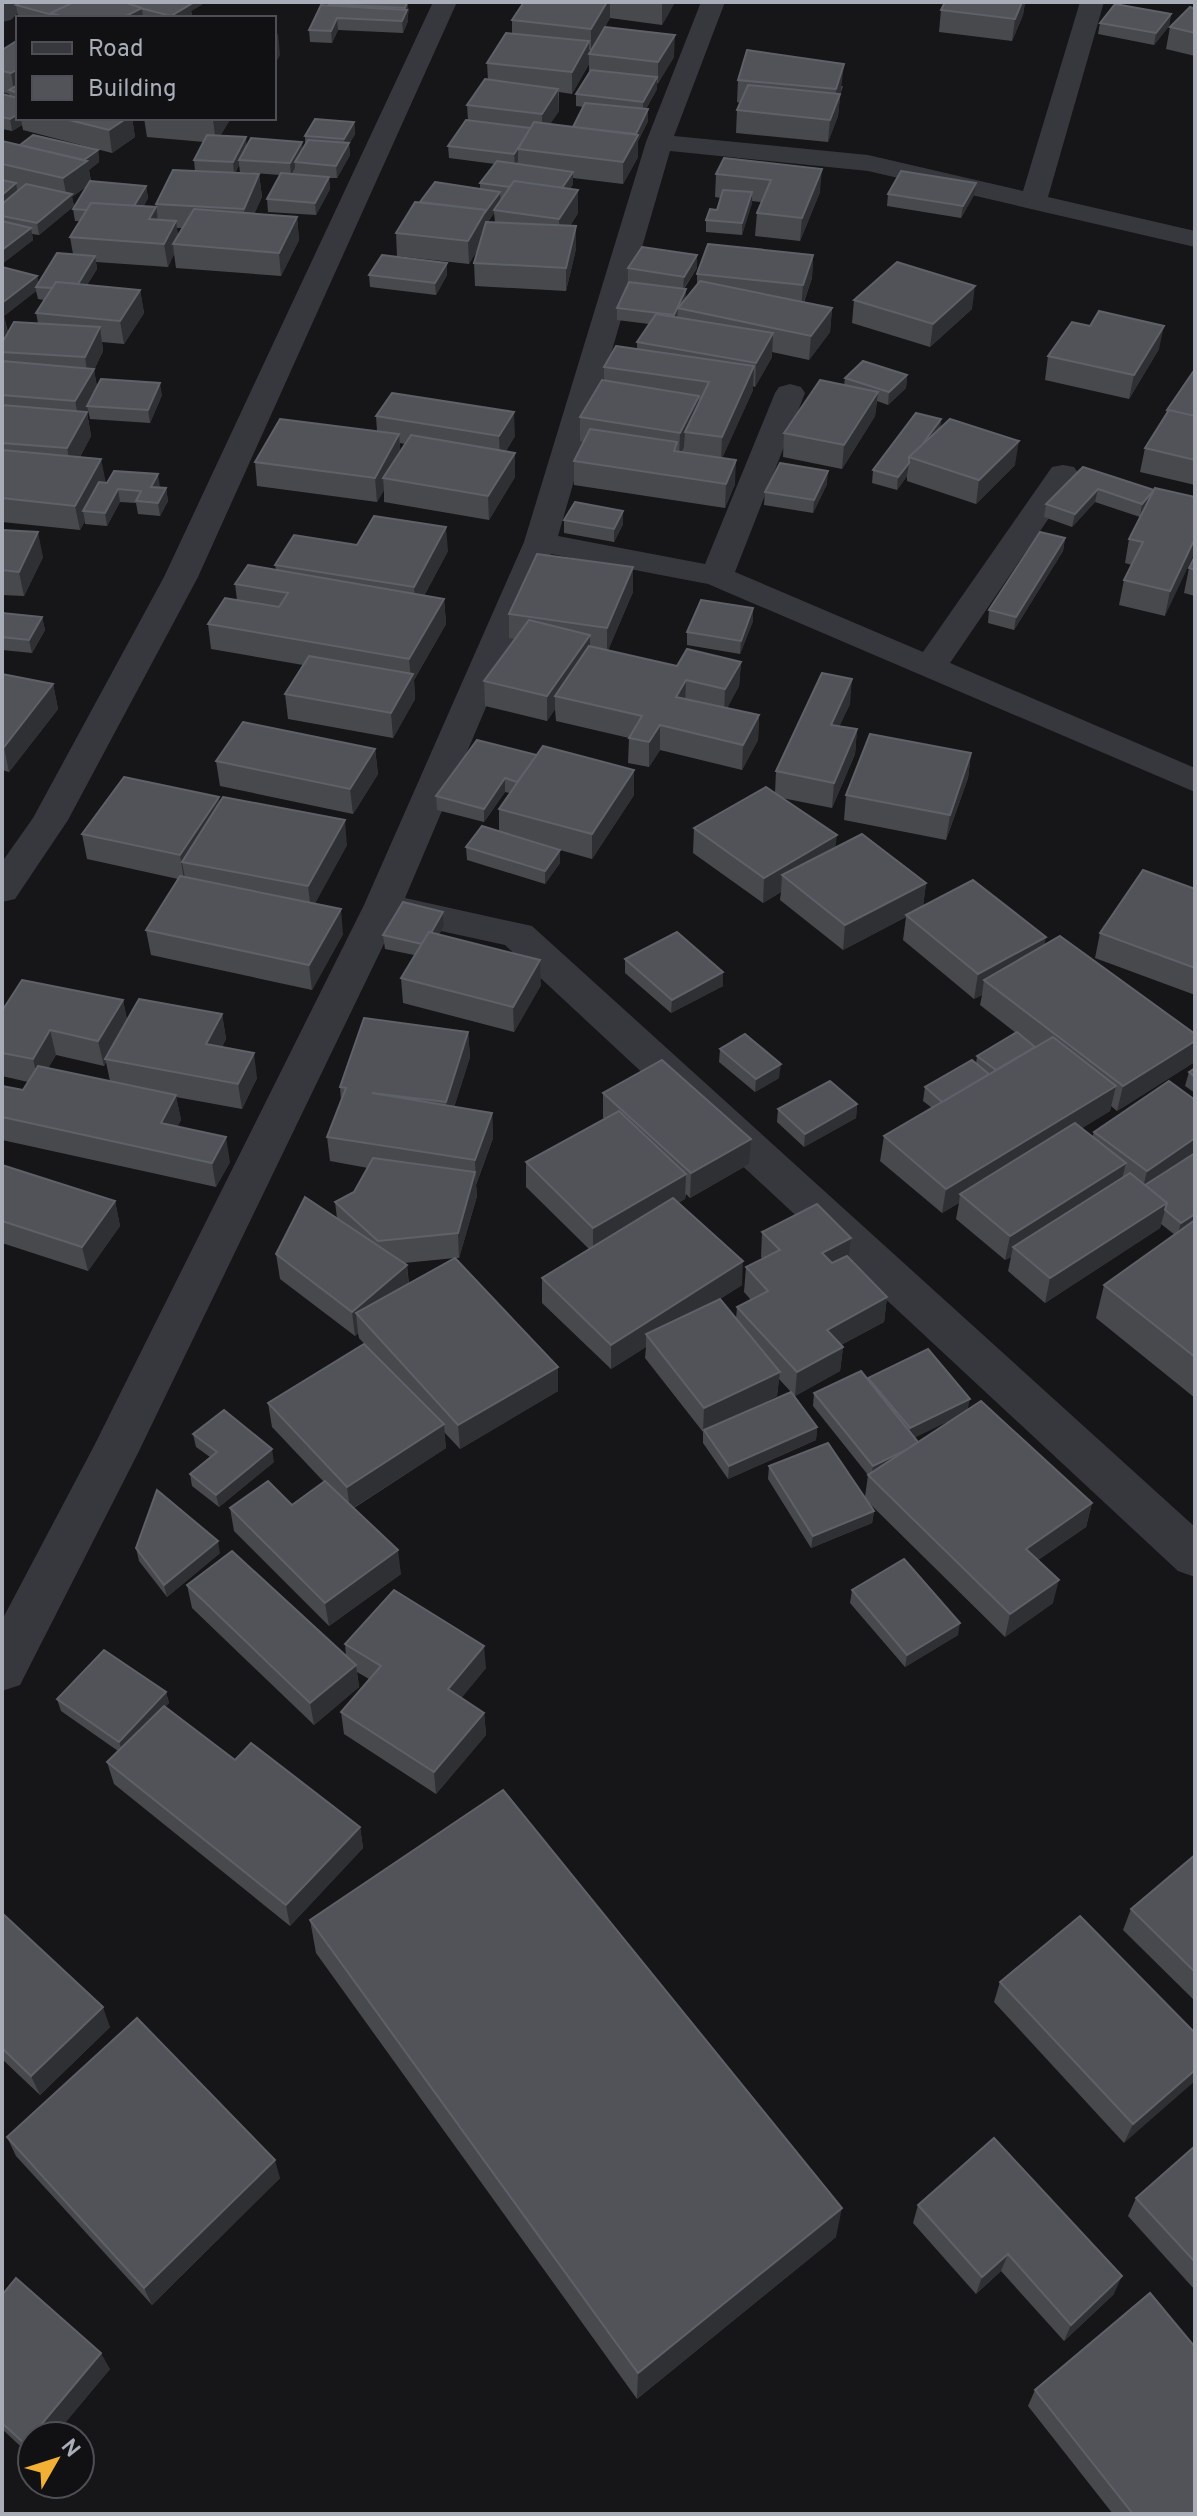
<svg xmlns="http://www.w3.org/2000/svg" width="1197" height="2516" font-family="Overpass,sans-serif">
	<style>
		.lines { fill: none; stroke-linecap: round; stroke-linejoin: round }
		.street { fill: #37383d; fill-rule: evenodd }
		.wall { fill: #47494d; fill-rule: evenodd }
		.shaded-wall { fill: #2f3033 }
		.building { fill: #525359; stroke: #5f6168; stroke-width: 2 }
	</style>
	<rect width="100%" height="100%" fill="#161618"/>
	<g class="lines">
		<!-- street -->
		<g class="street">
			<path d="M 29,2 L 11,20 L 2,22 L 3,2 Z"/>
			<path d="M 433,2 L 457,2 L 198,577 L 68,820 L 15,899 L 2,902 L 2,862 L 33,818 L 164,577 Z"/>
			<path d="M 701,2 L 725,2 L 674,136 L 868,155 L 1023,191 L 1080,2 L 1104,2 L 1048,197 L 1195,231 L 1195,247 L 868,171 L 670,151 L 558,536 L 705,564 L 775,393 L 779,387 L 790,384 L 801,387 L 805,393 L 735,572 L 923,652 L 1052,467 L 1063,465 L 1074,467 L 1079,474 L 950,663 L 1195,768 L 1195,792 L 708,584 L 551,554 L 405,898 L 532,926 L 1195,1527 L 1195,1577 L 1178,1571 L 505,945 L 395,921 L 138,1453 L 20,1685 L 2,1691 L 2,1620 L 94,1446 L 364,905 L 524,542 L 646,142 Z"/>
		</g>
	</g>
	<!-- wall -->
	<g class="wall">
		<path d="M 21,2 L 206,2 L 191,11 L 192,15 L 187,18 L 22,18 L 18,17 L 16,5 Z"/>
		<path d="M 330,2 L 408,2 L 408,21 L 403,33 L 338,30 L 332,43 L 310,42 L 309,30 L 329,6 Z"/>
		<path d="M 524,2 L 675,2 L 662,25 L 610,18 L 591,51 L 589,50 L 589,54 L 674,57 L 657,84 L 657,89 L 646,109 L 648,121 L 638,141 L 638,157 L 623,184 L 573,178 L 573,184 L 570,189 L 578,213 L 570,226 L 576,226 L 576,249 L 566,291 L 475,286 L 474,263 L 479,247 L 469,264 L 397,256 L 396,233 L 420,202 L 480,189 L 480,183 L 495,164 L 449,158 L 448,146 L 468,120 L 467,105 L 488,80 L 487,63 L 512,33 L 512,20 ZM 589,64 L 589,74 L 576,94 L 576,106 L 584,107 L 573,127 L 550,124 L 559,111 L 559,92 L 572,94 ZM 494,213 L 495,222 L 488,222 Z"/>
		<path d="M 945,2 L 1025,2 L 1023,15 L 1012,41 L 939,32 L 941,10 Z"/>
		<path d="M 1195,9 L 1195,56 L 1166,49 L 1170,27 Z"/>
		<path d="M 1171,14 L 1169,26 L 1154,45 L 1098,34 L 1100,23 Z"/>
		<path d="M 18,40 L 18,118 L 132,118 L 135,137 L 112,153 L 23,130 L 22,125 L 12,131 L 2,129 L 2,94 L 10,96 L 9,94 L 2,92 L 2,50 Z"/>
		<path d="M 738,80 L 843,86 L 840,95 L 838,116 L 828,142 L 736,133 L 737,110 L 740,103 L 737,102 Z"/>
		<path d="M 144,118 L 231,118 L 220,136 L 247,146 L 302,150 L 305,145 L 305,136 L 354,122 L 355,134 L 349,144 L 350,155 L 337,178 L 329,178 L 330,189 L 316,215 L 268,212 L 267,199 L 280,175 L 240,172 L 239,165 L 235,173 L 259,174 L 262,197 L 254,214 L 297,217 L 299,240 L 281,276 L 176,268 L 174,254 L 168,267 L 96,262 L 97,269 L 87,285 L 140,290 L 144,313 L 124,344 L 102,342 L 103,351 L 94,370 L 97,387 L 162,395 L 150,423 L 90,419 L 88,410 L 87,412 L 91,436 L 80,457 L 105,483 L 166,488 L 168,501 L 160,516 L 138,514 L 136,503 L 120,502 L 107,526 L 85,524 L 85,521 L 80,530 L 2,522 L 2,267 L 37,276 L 38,282 L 73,254 L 70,237 L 80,221 L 75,221 L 73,209 L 87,186 L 72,197 L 74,206 L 39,235 L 32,234 L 33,240 L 2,264 L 2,141 L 20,145 L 98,150 L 99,162 L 89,170 L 91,181 L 146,186 L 148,198 L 143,207 L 156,207 L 158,220 L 156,204 L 195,171 L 194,160 L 204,142 L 147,137 ZM 177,228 L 183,228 L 178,236 ZM 36,291 L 38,299 L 44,300 L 36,313 L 38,323 L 8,332 L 4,316 Z"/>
		<path d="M 724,158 L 820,192 L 800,241 L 755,236 L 757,213 L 761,202 L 752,201 L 742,235 L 706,232 L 706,220 L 717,210 L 721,198 L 715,197 L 716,174 Z"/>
		<path d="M 888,194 L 974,195 L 961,218 L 887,206 Z"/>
		<path d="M 697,255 L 697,268 L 684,289 L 686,289 L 685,299 L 697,285 L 697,274 L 813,255 L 812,278 L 804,302 L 832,308 L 830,332 L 809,360 L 772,352 L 772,357 L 755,387 L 753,386 L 753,390 L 722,458 L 735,484 L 725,508 L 574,485 L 574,461 L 584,442 L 580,441 L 580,417 L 604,381 L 604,367 L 637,349 L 637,342 L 649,324 L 617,320 L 617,308 L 658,286 L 628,281 L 628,268 Z"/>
		<path d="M 369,275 L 447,275 L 436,295 L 370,287 Z"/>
		<path d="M 854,300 L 972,309 L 930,347 L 852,323 Z"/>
		<path d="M 1159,349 L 1129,399 L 1045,380 L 1048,356 Z"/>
		<path d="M 1195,373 L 1195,485 L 1140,472 L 1145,448 L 1166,414 L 1167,410 Z"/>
		<path d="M 907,375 L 906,388 L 888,405 L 877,401 L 875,416 L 842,469 L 783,457 L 784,433 L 844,385 L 845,378 Z"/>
		<path d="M 376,416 L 515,436 L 506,451 L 515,453 L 515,477 L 489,520 L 384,502 L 384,490 L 377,502 L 257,486 L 255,462 L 377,431 ZM 400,443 L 405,444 L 400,452 Z"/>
		<path d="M 941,419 L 940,428 L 1015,465 L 976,504 L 907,481 L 907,476 L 897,490 L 872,483 L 873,470 Z"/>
		<path d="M 1083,467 L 1154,490 L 1195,497 L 1165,616 L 1119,605 L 1124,580 L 1132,565 L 1125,563 L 1129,539 L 1140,517 L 1095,502 L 1072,527 L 1044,517 L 1046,504 Z"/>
		<path d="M 827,484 L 813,513 L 764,505 L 765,492 Z"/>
		<path d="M 564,520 L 623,524 L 614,542 L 564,533 Z"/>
		<path d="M 2,530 L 43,557 L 24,596 L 2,595 Z"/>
		<path d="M 1065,538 L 1063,551 L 1014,630 L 988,623 L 989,610 Z"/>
		<path d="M 357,545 L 448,551 L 424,596 L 444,599 L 446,624 L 414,680 L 415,699 L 393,738 L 288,719 L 285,694 L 303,665 L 211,649 L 208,624 L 237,600 L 235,584 L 276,570 L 275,565 Z"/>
		<path d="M 1195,556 L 1195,596 L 1184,593 L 1189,568 Z"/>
		<path d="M 633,567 L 633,592 L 608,650 L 677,666 L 741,662 L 739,686 L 727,708 L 759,715 L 758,740 L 742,770 L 660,750 L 649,767 L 628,763 L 629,738 L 556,721 L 555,709 L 547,721 L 485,706 L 484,681 L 515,639 L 509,638 L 509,614 Z"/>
		<path d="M 2,613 L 42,617 L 45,630 L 32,653 L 2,650 Z"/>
		<path d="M 753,621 L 740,654 L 687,645 L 687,632 Z"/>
		<path d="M 2,674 L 53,684 L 58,709 L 9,772 L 2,770 Z"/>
		<path d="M 850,704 L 839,726 L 857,729 L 855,754 L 832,808 L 782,798 L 835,848 L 926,883 L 923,906 L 1044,945 L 1195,1034 L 1195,1057 L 1193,1063 L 1117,1111 L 1111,1106 L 1110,1111 L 1082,1128 L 1092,1137 L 1094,1132 L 1195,1100 L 1195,1398 L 1096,1318 L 1104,1285 L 1175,1235 L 1161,1224 L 1160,1228 L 1045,1303 L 1008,1271 L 1011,1257 L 1005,1260 L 956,1219 L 959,1203 L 942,1213 L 880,1161 L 884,1136 L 932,1108 L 923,1101 L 925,1087 L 976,1064 L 977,1056 L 1016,1033 L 980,1005 L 982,995 L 974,999 L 903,940 L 906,917 L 843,950 L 780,900 L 781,892 L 763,903 L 693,853 L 694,828 L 775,793 L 776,771 Z"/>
		<path d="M 375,749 L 378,774 L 353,814 L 220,786 L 216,761 Z"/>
		<path d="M 971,753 L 968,778 L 946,840 L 844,820 L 846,795 Z"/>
		<path d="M 537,755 L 634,770 L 634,795 L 592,859 L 560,850 L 560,863 L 545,884 L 467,860 L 466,847 L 499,831 L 499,809 L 510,793 L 505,792 L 484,822 L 437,810 L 436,796 Z"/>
		<path d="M 220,802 L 347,845 L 315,903 L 343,934 L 312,990 L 151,955 L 146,930 L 178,879 L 87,859 L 82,834 Z"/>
		<path d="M 1195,889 L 1195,995 L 1095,958 L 1100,933 Z"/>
		<path d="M 443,912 L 444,926 L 439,934 L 541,985 L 514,1032 L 403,1003 L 401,978 L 414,955 L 385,949 L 383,935 Z"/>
		<path d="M 625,959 L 723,972 L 723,986 L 671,1013 L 625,973 Z"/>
		<path d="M 123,1000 L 127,1020 L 222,1014 L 226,1039 L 222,1047 L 257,1078 L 242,1109 L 176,1097 L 181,1120 L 177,1127 L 230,1162 L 216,1187 L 2,1140 L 2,1086 L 23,1090 L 28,1082 L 2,1076 L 2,1011 ZM 56,1055 L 104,1066 L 106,1062 L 110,1081 L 48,1068 Z"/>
		<path d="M 468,1032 L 470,1057 L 454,1107 L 492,1113 L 493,1138 L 476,1185 L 477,1196 L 459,1258 L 455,1258 L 558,1367 L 558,1391 L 460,1449 L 444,1432 L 446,1448 L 354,1508 L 401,1574 L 329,1626 L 234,1531 L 230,1508 L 292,1505 L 324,1482 L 272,1427 L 268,1403 L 370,1350 L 359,1338 L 358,1333 L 355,1336 L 280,1279 L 276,1254 L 337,1218 L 335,1202 L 354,1192 L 368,1168 L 330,1161 L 327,1137 L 341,1100 L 340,1087 ZM 455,1258 L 409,1284 L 407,1265 L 404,1263 Z"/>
		<path d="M 720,1049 L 779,1078 L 755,1092 L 719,1062 Z"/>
		<path d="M 1195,1068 L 1195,1093 L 1185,1086 L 1189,1072 Z"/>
		<path d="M 603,1093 L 749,1164 L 690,1198 L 686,1194 L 685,1199 L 678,1203 L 742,1285 L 720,1299 L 736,1319 L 737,1307 L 751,1300 L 744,1292 L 746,1267 L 763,1259 L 761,1257 L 762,1232 L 848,1258 L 887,1297 L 884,1322 L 841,1345 L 843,1347 L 840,1371 L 795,1396 L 817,1427 L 816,1440 L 728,1479 L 703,1443 L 703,1432 L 645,1358 L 646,1347 L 611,1369 L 542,1303 L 542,1278 L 589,1249 L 526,1187 L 526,1162 L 605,1119 L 603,1118 ZM 779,1379 L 791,1392 L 742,1413 L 777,1396 Z"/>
		<path d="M 857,1104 L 856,1118 L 804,1147 L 777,1122 L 778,1109 Z"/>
		<path d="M 2,1165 L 115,1201 L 120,1226 L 88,1271 L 2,1243 Z"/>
		<path d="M 868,1378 L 968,1410 L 1092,1503 L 1086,1527 L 1038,1560 L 1053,1603 L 1005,1637 L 867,1501 L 874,1511 L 872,1523 L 811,1548 L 768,1479 L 769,1466 L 865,1497 L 868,1475 L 813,1406 L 814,1393 L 868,1380 ZM 957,1417 L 919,1442 L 915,1437 Z"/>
		<path d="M 193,1434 L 274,1462 L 219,1507 L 192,1486 L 190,1474 L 210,1457 L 196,1447 Z"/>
		<path d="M 136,1548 L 220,1553 L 167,1597 L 139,1561 Z"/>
		<path d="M 187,1585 L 346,1656 L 345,1644 L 486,1668 L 461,1698 L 484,1713 L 486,1735 L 436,1794 L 344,1734 L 341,1712 L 369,1679 L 357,1672 L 359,1687 L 314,1725 L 192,1608 Z"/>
		<path d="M 852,1590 L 958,1635 L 905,1667 L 850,1603 Z"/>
		<path d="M 166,1692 L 169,1703 L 165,1707 L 235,1760 L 360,1827 L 363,1848 L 290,1926 L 114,1784 L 107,1762 L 118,1751 L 61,1711 L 57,1699 Z"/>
		<path d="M 1195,1855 L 1195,2001 L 1123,1930 L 1131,1909 Z"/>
		<path d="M 2,1913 L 110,2027 L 40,2095 L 2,2059 Z"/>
		<path d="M 310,1920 L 836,2237 L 637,2399 L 316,1953 Z"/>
		<path d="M 1000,1982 L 1195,2033 L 1124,2143 L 994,2002 Z"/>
		<path d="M 7,2137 L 280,2178 L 152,2305 L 16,2156 Z"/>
		<path d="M 1195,2146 L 1195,2290 L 1128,2216 L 1136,2198 Z"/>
		<path d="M 918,2205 L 1114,2294 L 1064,2341 L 1001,2271 L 976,2294 L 913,2223 Z"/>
		<path d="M 2,2295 L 110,2369 L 54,2436 L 32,2436 L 32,2457 L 2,2429 Z"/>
		<path d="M 1035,2390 L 1195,2514 L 1113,2514 L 1028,2406 Z"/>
	</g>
	<!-- shaded-wall -->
	<g class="shaded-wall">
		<path d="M 190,2 L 206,2 L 191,11 L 192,15 L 187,18 L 171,18 L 171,16 L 190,4 Z"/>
		<path d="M 407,2 L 409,11 L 408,15 L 408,21 L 403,33 L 402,21 L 405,15 L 405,8 Z"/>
		<path d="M 607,2 L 610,2 L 610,18 L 591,51 L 591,29 Z"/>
		<path d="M 663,2 L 675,2 L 662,25 L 662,3 Z"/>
		<path d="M 1022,2 L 1025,2 L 1023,15 L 1012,41 L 1015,19 Z"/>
		<path d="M 142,8 L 143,18 L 122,18 Z"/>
		<path d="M 1171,14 L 1169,26 L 1154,45 L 1156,33 Z"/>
		<path d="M 337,18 L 338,30 L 332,43 L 331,31 Z"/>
		<path d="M 278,33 L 280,55 L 274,66 L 274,41 Z"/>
		<path d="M 675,35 L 674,57 L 658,84 L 658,62 Z"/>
		<path d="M 589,41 L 589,64 L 572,94 L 572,72 Z"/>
		<path d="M 844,64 L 838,116 L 828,142 L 830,120 L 835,107 L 836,89 Z"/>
		<path d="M 18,69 L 18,93 L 14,92 L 11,73 Z"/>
		<path d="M 657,77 L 657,89 L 643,114 L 643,102 Z"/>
		<path d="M 558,89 L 559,111 L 542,136 L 542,114 Z"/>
		<path d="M 648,109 L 648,121 L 638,141 L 638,157 L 623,184 L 623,162 Z"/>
		<path d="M 18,114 L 18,118 L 21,118 L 22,125 L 12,131 L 10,119 Z"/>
		<path d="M 127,118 L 132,118 L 135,137 L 112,153 L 109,130 Z"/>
		<path d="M 215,118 L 231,118 L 216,143 L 213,120 Z"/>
		<path d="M 354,122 L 355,134 L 349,144 L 350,155 L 337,178 L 336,166 L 345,151 L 344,139 Z"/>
		<path d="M 531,128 L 518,149 L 518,161 L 515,166 L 514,154 Z"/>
		<path d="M 246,137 L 247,149 L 239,160 L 239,165 L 234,174 L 233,162 Z"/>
		<path d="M 302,142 L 303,154 L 295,162 L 295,168 L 291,175 L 290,163 Z"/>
		<path d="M 98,150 L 99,162 L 89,170 L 91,183 L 72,197 L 74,206 L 39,235 L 37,223 L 67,198 L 63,178 L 77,165 Z"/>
		<path d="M 822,169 L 820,192 L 800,241 L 802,218 Z"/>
		<path d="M 573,172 L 573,184 L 557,207 L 557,195 Z"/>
		<path d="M 259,174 L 262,197 L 246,232 L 244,209 Z"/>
		<path d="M 329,177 L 330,189 L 316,215 L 315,203 Z"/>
		<path d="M 16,183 L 18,195 L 2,209 L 2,195 Z"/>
		<path d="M 976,183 L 974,195 L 961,218 L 963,206 Z"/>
		<path d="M 146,186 L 148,198 L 132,225 L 130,213 Z"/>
		<path d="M 578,190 L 578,213 L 560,242 L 559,219 Z"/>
		<path d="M 500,192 L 501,204 L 494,210 L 494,213 L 487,223 L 487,232 L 469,264 L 468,241 L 486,210 Z"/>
		<path d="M 752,192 L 752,204 L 742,235 L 742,223 Z"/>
		<path d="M 156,207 L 159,230 L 149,219 Z"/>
		<path d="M 297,217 L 299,240 L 281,276 L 279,253 Z"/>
		<path d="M 176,221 L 179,244 L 173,244 L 174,254 L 168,267 L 164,244 Z"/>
		<path d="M 576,226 L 576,249 L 566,291 L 566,268 Z"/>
		<path d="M 31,228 L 33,240 L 2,264 L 2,250 Z"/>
		<path d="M 697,255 L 697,268 L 683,289 L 684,277 Z"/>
		<path d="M 813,255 L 812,278 L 801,309 L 803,285 Z"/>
		<path d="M 95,256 L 97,269 L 76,302 L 74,290 Z"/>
		<path d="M 447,263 L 447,275 L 436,295 L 435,283 Z"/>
		<path d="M 37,276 L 39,287 L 36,287 L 36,291 L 4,316 L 8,335 L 2,342 L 2,303 Z"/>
		<path d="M 975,286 L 972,309 L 930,347 L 933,324 Z"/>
		<path d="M 686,289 L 685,301 L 678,308 L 677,319 L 673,327 L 674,315 Z"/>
		<path d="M 140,290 L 144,313 L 124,344 L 120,321 Z"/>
		<path d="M 832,308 L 830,332 L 809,360 L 811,336 Z"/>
		<path d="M 1164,326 L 1159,349 L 1129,399 L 1134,375 Z"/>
		<path d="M 100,327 L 103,351 L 94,370 L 98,393 L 87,406 L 88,410 L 80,425 L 75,401 L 88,378 L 85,357 Z"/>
		<path d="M 773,333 L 772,357 L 755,387 L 756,363 Z"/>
		<path d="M 754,366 L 753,390 L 721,461 L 722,437 Z"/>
		<path d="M 907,375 L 906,388 L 888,405 L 889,392 Z"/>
		<path d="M 160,383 L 162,395 L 150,423 L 148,410 Z"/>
		<path d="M 878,392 L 875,416 L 842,469 L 844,445 Z"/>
		<path d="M 699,396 L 698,420 L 685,432 L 684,447 L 679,457 L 680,433 Z"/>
		<path d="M 87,412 L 91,436 L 72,472 L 67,448 Z"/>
		<path d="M 514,412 L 515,436 L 500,460 L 499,436 Z"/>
		<path d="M 941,419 L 939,432 L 912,458 Z"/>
		<path d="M 399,434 L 401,458 L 383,478 L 384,490 L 377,502 L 375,478 Z"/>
		<path d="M 1019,441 L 1015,465 L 976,504 L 979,480 Z"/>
		<path d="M 515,453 L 515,477 L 489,520 L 488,496 Z"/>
		<path d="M 101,459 L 106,483 L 83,511 L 85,521 L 80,530 L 75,506 Z"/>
		<path d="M 736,460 L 735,484 L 725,508 L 726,484 Z"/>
		<path d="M 909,463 L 907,476 L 897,490 L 898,477 Z"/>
		<path d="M 828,471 L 827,484 L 813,513 L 814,500 Z"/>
		<path d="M 158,474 L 160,487 L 151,487 Z"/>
		<path d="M 166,488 L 168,501 L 160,516 L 158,503 Z"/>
		<path d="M 118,489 L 120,502 L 107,526 L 105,513 Z"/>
		<path d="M 1098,489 L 1095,502 L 1072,527 L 1075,514 Z"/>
		<path d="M 1155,491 L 1140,517 L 1142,504 Z"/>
		<path d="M 623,511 L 623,524 L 614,542 L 614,529 Z"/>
		<path d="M 446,527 L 448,551 L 416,611 L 414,587 Z"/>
		<path d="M 38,532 L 43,557 L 24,596 L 19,572 Z"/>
		<path d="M 1065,538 L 1063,551 L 1014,630 L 1016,617 Z"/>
		<path d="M 1195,538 L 1195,552 L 1165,616 L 1170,591 Z"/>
		<path d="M 633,567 L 633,592 L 607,653 L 607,628 Z"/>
		<path d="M 444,599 L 446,624 L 414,680 L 415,699 L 393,738 L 391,713 L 411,679 L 409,659 Z"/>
		<path d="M 753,608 L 753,621 L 740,654 L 741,641 Z"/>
		<path d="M 42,617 L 45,630 L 32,653 L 29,640 Z"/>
		<path d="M 590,635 L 590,660 L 555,696 L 555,709 L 547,721 L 547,696 Z"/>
		<path d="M 741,662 L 739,686 L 724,714 L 725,689 Z"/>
		<path d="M 852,679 L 850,704 L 829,749 L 831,725 Z"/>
		<path d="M 686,680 L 685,705 L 676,697 Z"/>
		<path d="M 53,684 L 58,709 L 9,772 L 4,747 Z"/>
		<path d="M 759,715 L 758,740 L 742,770 L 743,745 Z"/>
		<path d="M 660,725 L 660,750 L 649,767 L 649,742 Z"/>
		<path d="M 857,729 L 855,754 L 832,808 L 834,783 Z"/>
		<path d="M 375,749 L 378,774 L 353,814 L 350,789 Z"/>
		<path d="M 971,753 L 968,778 L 946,840 L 950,815 Z"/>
		<path d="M 634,770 L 634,795 L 592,859 L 592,834 Z"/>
		<path d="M 505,778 L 505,792 L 484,822 L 484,809 Z"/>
		<path d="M 219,797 L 222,822 L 182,862 L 185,878 L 184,880 L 180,855 Z"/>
		<path d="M 345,820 L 347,845 L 311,911 L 308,886 Z"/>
		<path d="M 837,835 L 834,860 L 782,875 L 781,892 L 763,903 L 764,878 Z"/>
		<path d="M 560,850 L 560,863 L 545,884 L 545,871 Z"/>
		<path d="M 926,883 L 923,908 L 906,915 L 906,917 L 843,950 L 845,925 Z"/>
		<path d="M 341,909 L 343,934 L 312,990 L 309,965 Z"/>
		<path d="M 443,912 L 444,926 L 425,958 L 424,944 Z"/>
		<path d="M 1046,937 L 1041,962 L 984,980 L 982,995 L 974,999 L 978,974 Z"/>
		<path d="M 540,960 L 541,985 L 514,1032 L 513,1007 Z"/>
		<path d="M 723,972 L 723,986 L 671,1013 L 672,1000 Z"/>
		<path d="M 123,1000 L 128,1025 L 105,1059 L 106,1062 L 104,1066 L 98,1041 Z"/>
		<path d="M 222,1014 L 226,1039 L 210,1069 L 206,1044 Z"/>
		<path d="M 50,1030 L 56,1055 L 39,1084 L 33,1059 Z"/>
		<path d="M 468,1032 L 470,1057 L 448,1127 L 446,1102 Z"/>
		<path d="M 1195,1041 L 1195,1057 L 1193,1063 L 1117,1111 L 1123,1086 Z"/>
		<path d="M 254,1053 L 257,1078 L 242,1109 L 238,1084 Z"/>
		<path d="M 781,1064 L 779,1078 L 755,1092 L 756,1079 Z"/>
		<path d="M 1116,1086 L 1110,1111 L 966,1199 L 960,1194 L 959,1203 L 942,1213 L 946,1189 Z"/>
		<path d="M 176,1095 L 181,1120 L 166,1148 L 161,1123 Z"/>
		<path d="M 857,1104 L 856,1118 L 804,1147 L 805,1134 Z"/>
		<path d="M 492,1113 L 493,1138 L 476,1185 L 475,1160 Z"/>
		<path d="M 226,1137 L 230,1162 L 216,1187 L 212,1163 Z"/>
		<path d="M 1195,1138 L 1195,1158 L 1142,1192 L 1147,1171 Z"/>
		<path d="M 751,1139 L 749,1164 L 690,1198 L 691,1173 Z"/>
		<path d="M 1126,1163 L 1120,1187 L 1013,1247 L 1011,1257 L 1005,1260 L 1010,1236 Z"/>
		<path d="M 475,1172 L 477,1196 L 459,1258 L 458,1233 Z"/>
		<path d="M 686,1174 L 685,1199 L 593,1253 L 593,1228 Z"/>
		<path d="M 115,1201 L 120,1226 L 88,1271 L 82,1247 Z"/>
		<path d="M 1167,1203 L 1160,1228 L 1045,1303 L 1050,1278 Z"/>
		<path d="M 1195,1214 L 1195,1224 L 1177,1236 L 1181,1223 Z"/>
		<path d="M 851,1238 L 848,1262 L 820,1278 L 822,1253 Z"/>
		<path d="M 743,1261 L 742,1285 L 652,1342 L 646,1334 L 646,1347 L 611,1369 L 611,1345 Z"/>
		<path d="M 407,1265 L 409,1290 L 356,1313 L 358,1333 L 355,1336 L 352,1312 Z"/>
		<path d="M 887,1297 L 884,1322 L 824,1354 L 827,1330 Z"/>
		<path d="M 843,1347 L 840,1371 L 795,1396 L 797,1372 Z"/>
		<path d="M 558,1367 L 558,1391 L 460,1449 L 458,1425 Z"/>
		<path d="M 780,1372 L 777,1396 L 705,1432 L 704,1430 L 703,1432 L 704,1408 Z"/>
		<path d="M 970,1399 L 967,1412 L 908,1441 L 910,1428 Z"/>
		<path d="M 444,1424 L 446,1448 L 350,1510 L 347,1487 Z"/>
		<path d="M 817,1427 L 816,1440 L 728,1479 L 729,1466 Z"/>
		<path d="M 920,1443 L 871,1478 L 873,1466 Z"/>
		<path d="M 272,1449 L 274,1462 L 219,1507 L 216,1495 Z"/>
		<path d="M 1092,1503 L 1086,1527 L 1020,1572 L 1026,1549 Z"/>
		<path d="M 874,1511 L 872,1523 L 811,1548 L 813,1536 Z"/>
		<path d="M 218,1541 L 220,1553 L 167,1597 L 164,1585 Z"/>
		<path d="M 398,1550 L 401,1574 L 329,1626 L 325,1603 Z"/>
		<path d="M 1059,1580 L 1053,1603 L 1005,1637 L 1010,1614 Z"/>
		<path d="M 960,1623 L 958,1635 L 905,1667 L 907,1655 Z"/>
		<path d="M 484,1646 L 486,1668 L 450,1712 L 448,1689 Z"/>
		<path d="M 356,1665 L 359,1687 L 314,1725 L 310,1703 Z"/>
		<path d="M 166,1692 L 169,1703 L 123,1754 L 119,1742 Z"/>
		<path d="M 484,1713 L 486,1735 L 436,1794 L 434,1772 Z"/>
		<path d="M 360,1827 L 363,1848 L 290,1926 L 286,1905 Z"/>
		<path d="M 103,2007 L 110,2027 L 40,2095 L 31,2076 Z"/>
		<path d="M 1195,2070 L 1195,2081 L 1124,2143 L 1133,2124 Z"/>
		<path d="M 275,2160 L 280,2178 L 152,2305 L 144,2288 Z"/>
		<path d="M 842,2208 L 836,2237 L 637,2399 L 638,2373 Z"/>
		<path d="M 1008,2254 L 1001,2271 L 976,2294 L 982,2277 Z"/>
		<path d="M 1122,2276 L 1114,2294 L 1064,2341 L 1071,2325 Z"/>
		<path d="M 101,2353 L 110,2369 L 54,2436 L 32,2436 L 32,2455 L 25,2444 Z"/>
	</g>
	<!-- building -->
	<g class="building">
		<path d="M 21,2 L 74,2 L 51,13 L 52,15 L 16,5 Z"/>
		<path d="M 74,2 L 124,2 L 142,8 L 122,18 L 67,18 L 51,13 Z"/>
		<path d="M 124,2 L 184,2 L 191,4 L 171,16 L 140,8 L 142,8 Z"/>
		<path d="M 330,2 L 407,2 L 405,8 L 329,4 Z"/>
		<path d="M 524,2 L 607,2 L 591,29 L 512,20 Z"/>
		<path d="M 945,2 L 1022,2 L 1015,19 L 941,10 Z"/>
		<path d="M 1115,4 L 1171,14 L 1156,33 L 1100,23 Z"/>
		<path d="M 321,5 L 407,10 L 402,21 L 337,18 L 331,31 L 309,30 Z"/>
		<path d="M 1190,7 L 1195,9 L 1195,33 L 1170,27 Z"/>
		<path d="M 605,27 L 675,35 L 658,62 L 589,54 Z"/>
		<path d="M 506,33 L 589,41 L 572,72 L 487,63 Z"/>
		<path d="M 18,40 L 18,69 L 11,73 L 2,71 L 2,50 Z"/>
		<path d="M 747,50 L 844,64 L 836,89 L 738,80 Z"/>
		<path d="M 591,70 L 657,77 L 643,102 L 576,94 Z"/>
		<path d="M 485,79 L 558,89 L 542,114 L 467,105 Z"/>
		<path d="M 18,85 L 18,93 L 9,90 Z"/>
		<path d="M 748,85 L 840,94 L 830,120 L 737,110 Z"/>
		<path d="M 2,94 L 18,98 L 18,114 L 10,119 L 2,117 Z"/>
		<path d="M 585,103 L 648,109 L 636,134 L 573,127 Z"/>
		<path d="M 61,118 L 127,118 L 109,130 Z"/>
		<path d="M 183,118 L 215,118 L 213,120 Z"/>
		<path d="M 315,119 L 354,122 L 344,139 L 305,136 Z"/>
		<path d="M 466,120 L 531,128 L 514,154 L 448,146 Z"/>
		<path d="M 534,122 L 638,135 L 623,162 L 518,149 Z"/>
		<path d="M 33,135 L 98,150 L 84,160 L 20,145 Z"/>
		<path d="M 207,135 L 246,137 L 233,162 L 194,160 Z"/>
		<path d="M 251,138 L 302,142 L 290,163 L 239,160 Z"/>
		<path d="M 308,140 L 349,143 L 336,166 L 295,162 Z"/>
		<path d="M 2,141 L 87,161 L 63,178 L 2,164 Z"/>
		<path d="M 724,158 L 822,169 L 802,218 L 757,213 L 771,180 L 716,174 Z"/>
		<path d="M 497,161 L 573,172 L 562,188 L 514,181 L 510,187 L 480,183 Z"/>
		<path d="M 173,170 L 259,174 L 244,209 L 156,204 Z"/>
		<path d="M 901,171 L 976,183 L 963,206 L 888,194 Z"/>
		<path d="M 281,173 L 329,177 L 315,203 L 267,199 Z"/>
		<path d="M 2,180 L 16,183 L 2,195 Z"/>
		<path d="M 90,181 L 146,186 L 134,206 L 91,203 L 87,210 L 73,209 Z"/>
		<path d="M 514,181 L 578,190 L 559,219 L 494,210 Z"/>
		<path d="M 435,182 L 500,192 L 486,211 L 486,210 L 420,202 Z"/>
		<path d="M 26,184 L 72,194 L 37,223 L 2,216 L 2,204 Z"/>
		<path d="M 723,190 L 752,192 L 742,223 L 706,220 L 710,209 L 717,210 Z"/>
		<path d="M 415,202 L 486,210 L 468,241 L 396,233 Z"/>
		<path d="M 91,203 L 156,207 L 149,219 L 176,221 L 164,244 L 70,237 Z"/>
		<path d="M 194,209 L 297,217 L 279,253 L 173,244 Z"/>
		<path d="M 2,221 L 31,228 L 2,250 Z"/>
		<path d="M 486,222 L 576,226 L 566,268 L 474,263 Z"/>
		<path d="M 708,244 L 813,255 L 803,285 L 697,274 Z"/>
		<path d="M 642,247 L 697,255 L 684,277 L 628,268 Z"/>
		<path d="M 57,253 L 95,256 L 78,284 L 56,282 L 52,288 L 36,287 Z"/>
		<path d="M 382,255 L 447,263 L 435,283 L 369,275 Z"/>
		<path d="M 897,262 L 975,286 L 933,324 L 854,300 Z"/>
		<path d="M 2,267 L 37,276 L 2,303 Z"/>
		<path d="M 700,281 L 832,308 L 811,336 L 678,308 Z"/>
		<path d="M 56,282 L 140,290 L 120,321 L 36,313 Z"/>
		<path d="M 629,282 L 686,289 L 674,315 L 617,308 Z"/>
		<path d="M 1099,311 L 1164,326 L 1134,375 L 1048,356 L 1072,322 L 1090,326 Z"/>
		<path d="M 656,314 L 773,333 L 756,363 L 637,342 Z"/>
		<path d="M 14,322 L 100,327 L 85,357 L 2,352 L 2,343 Z"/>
		<path d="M 616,346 L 754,366 L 722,437 L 685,432 L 709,382 L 604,367 Z"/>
		<path d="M 2,361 L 94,369 L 75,401 L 2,395 Z"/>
		<path d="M 863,361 L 907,375 L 889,392 L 845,378 Z"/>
		<path d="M 1193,372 L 1195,373 L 1195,416 L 1167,410 Z"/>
		<path d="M 101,379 L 160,383 L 148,410 L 87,406 Z"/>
		<path d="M 602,380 L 699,396 L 680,433 L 580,417 Z"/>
		<path d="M 820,380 L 878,392 L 844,445 L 784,433 Z"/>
		<path d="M 392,393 L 514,412 L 499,436 L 376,416 Z"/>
		<path d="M 2,405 L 87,412 L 67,448 L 2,443 Z"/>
		<path d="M 1169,410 L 1195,416 L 1195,460 L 1145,448 Z"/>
		<path d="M 916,413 L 941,419 L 921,446 L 909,457 L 909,463 L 898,477 L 873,470 Z"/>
		<path d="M 280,419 L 399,434 L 375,478 L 255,462 Z"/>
		<path d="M 950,419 L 1019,441 L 979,480 L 909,457 Z"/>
		<path d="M 590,429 L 677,442 L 674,451 L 736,460 L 726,484 L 574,461 Z"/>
		<path d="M 411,435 L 515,453 L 488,496 L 383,478 Z"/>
		<path d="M 2,450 L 101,459 L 75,506 L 2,498 Z"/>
		<path d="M 780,463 L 828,471 L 814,500 L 765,492 Z"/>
		<path d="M 1083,467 L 1154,490 L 1142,504 L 1098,489 L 1075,514 L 1046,504 Z"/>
		<path d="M 114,471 L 158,474 L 151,487 L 166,488 L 158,503 L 136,501 L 141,491 L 118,489 L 105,513 L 83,511 L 99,482 L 107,483 Z"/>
		<path d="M 1155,488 L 1195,497 L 1195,538 L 1170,591 L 1124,580 L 1143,542 L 1129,539 Z"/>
		<path d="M 575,502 L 623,511 L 614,529 L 564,520 Z"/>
		<path d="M 374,516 L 446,527 L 414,587 L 275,565 L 294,535 L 357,545 Z"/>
		<path d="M 2,530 L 38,532 L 19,572 L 2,570 Z"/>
		<path d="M 1040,532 L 1065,538 L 1016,617 L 989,610 Z"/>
		<path d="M 537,554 L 633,567 L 607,628 L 509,614 Z"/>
		<path d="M 1195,556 L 1195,570 L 1189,568 Z"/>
		<path d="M 248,565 L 444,599 L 409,659 L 208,624 L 225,598 L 279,607 L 288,593 L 235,584 Z"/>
		<path d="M 701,600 L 753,608 L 741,641 L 687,632 Z"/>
		<path d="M 2,613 L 42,617 L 29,640 L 2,637 Z"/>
		<path d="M 529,620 L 590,635 L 547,696 L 484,681 Z"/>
		<path d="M 589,646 L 677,666 L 687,649 L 741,662 L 725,689 L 686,680 L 676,697 L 759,715 L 743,745 L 660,725 L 649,742 L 629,738 L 642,716 L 555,696 Z"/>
		<path d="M 309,656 L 413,674 L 391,713 L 285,694 Z"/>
		<path d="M 822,673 L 852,679 L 831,725 L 857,729 L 834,783 L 776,771 Z"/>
		<path d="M 2,674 L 53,684 L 4,747 L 2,747 Z"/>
		<path d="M 243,722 L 375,749 L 350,789 L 216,761 Z"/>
		<path d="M 870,734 L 971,753 L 950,815 L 846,795 Z"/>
		<path d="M 477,740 L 537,755 L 517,782 L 505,778 L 484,809 L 436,796 Z"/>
		<path d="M 543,746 L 634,770 L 592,834 L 499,809 Z"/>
		<path d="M 124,777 L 219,797 L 180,855 L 82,834 Z"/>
		<path d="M 766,787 L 837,835 L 764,878 L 694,828 Z"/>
		<path d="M 223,797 L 345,820 L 308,886 L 182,862 Z"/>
		<path d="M 482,826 L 560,850 L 545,871 L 466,847 Z"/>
		<path d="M 862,834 L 926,883 L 845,925 L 782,875 Z"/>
		<path d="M 1143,870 L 1195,889 L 1195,968 L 1100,933 Z"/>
		<path d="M 180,876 L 341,909 L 309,965 L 146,930 Z"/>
		<path d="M 973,880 L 1046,937 L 978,974 L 906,915 Z"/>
		<path d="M 403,902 L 443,912 L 431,933 L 429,932 L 422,944 L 383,935 Z"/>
		<path d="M 429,932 L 540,960 L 513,1007 L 401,978 Z"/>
		<path d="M 677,932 L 723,972 L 672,1000 L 625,959 Z"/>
		<path d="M 1060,936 L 1195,1034 L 1195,1041 L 1123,1086 L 984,980 Z"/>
		<path d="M 22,980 L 123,1000 L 98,1041 L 50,1030 L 33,1059 L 2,1053 L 2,1011 Z"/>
		<path d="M 139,999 L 222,1014 L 206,1044 L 254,1053 L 238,1084 L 105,1059 Z"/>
		<path d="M 364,1018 L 468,1032 L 446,1102 L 372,1093 L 492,1113 L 475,1160 L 327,1137 L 346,1088 L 340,1087 Z"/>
		<path d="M 1017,1032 L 1035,1047 L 996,1070 L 977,1056 Z"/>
		<path d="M 745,1034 L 781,1064 L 756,1079 L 720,1049 Z"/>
		<path d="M 1053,1037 L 1116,1086 L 946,1189 L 884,1136 Z"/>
		<path d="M 662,1060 L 751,1139 L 691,1173 L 603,1093 Z"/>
		<path d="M 972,1060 L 989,1074 L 942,1102 L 925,1087 Z"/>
		<path d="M 38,1066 L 176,1095 L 161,1123 L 226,1137 L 212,1163 L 2,1117 L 2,1086 L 23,1090 Z"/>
		<path d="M 1195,1068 L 1195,1077 L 1189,1072 Z"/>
		<path d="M 830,1081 L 857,1104 L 805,1134 L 778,1109 Z"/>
		<path d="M 1169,1081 L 1195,1100 L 1195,1138 L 1147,1171 L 1094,1132 Z"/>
		<path d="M 619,1111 L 686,1174 L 593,1228 L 526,1162 Z"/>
		<path d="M 1075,1123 L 1126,1163 L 1010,1236 L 960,1194 Z"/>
		<path d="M 1195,1153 L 1195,1214 L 1181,1223 L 1165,1210 L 1167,1203 L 1145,1185 Z"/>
		<path d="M 373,1158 L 475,1172 L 458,1233 L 378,1241 L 335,1202 L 354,1192 Z"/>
		<path d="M 2,1165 L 115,1201 L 82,1247 L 2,1221 Z"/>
		<path d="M 1130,1173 L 1167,1203 L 1050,1278 L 1013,1247 Z"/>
		<path d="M 305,1197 L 407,1265 L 352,1312 L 276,1254 Z"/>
		<path d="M 673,1198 L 743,1261 L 611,1345 L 542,1278 Z"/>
		<path d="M 817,1204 L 851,1238 L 822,1253 L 832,1263 L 847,1256 L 887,1297 L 827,1330 L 843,1347 L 797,1372 L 737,1307 L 768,1291 L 746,1267 L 780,1250 L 762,1232 Z"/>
		<path d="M 1195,1220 L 1195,1357 L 1104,1285 Z"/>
		<path d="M 455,1258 L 558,1367 L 458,1425 L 356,1313 Z"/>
		<path d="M 720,1299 L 780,1372 L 704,1408 L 646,1334 Z"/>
		<path d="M 364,1344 L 444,1424 L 347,1487 L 268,1403 Z"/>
		<path d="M 928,1349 L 970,1399 L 910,1428 L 868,1378 Z"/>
		<path d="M 861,1371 L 918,1442 L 906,1450 L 873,1466 L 814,1393 Z"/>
		<path d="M 791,1392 L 817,1427 L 729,1466 L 704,1430 Z"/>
		<path d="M 981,1401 L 1092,1503 L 1026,1549 L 1059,1580 L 1010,1614 L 868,1475 Z"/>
		<path d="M 224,1410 L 272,1449 L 216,1495 L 190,1474 L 217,1452 L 193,1434 Z"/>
		<path d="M 828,1443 L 874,1511 L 813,1536 L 769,1466 Z"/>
		<path d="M 268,1481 L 292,1505 L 325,1481 L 398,1550 L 325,1603 L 230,1508 Z"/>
		<path d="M 157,1490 L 218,1541 L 164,1585 L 136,1548 Z"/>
		<path d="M 232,1551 L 356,1665 L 310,1703 L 187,1585 Z"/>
		<path d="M 904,1559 L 960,1623 L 907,1655 L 852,1590 Z"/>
		<path d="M 394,1590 L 484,1646 L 448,1689 L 484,1713 L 434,1772 L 341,1712 L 381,1666 L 345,1644 Z"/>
		<path d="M 104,1650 L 166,1692 L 119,1742 L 57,1699 Z"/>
		<path d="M 164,1706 L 235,1760 L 251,1743 L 360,1827 L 286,1905 L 107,1762 Z"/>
		<path d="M 503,1790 L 842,2208 L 638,2373 L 310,1920 Z"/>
		<path d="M 1195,1855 L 1195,1972 L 1131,1909 Z"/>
		<path d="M 2,1913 L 103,2007 L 31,2076 L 2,2048 Z"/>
		<path d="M 1080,1916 L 1195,2033 L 1195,2070 L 1133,2124 L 1000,1982 Z"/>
		<path d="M 137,2018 L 275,2160 L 144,2288 L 7,2137 Z"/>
		<path d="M 994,2138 L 1122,2276 L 1071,2325 L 1008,2254 L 982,2277 L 918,2205 Z"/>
		<path d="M 1195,2146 L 1195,2262 L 1136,2198 Z"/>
		<path d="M 16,2278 L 101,2353 L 25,2444 L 2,2423 L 2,2295 Z"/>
		<path d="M 1150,2293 L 1195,2347 L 1195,2514 L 1133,2514 L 1035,2390 Z"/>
	</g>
	<!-- border -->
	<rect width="1197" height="2516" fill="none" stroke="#a8adb8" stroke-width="8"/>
	<!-- legend -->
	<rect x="16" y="16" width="260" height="104" fill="#111113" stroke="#4d4f55" stroke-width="2"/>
	<rect x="32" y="42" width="40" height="12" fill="#37383d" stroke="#4d4f55" stroke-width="2"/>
	<text x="88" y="56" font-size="24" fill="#a8adb8">Road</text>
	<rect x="32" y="76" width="40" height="24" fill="#525359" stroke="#4d4f55" stroke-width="2"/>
	<text x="88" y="96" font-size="24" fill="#a8adb8">Building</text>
	<!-- north arrow -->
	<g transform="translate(56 2460) rotate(51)"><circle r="38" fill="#111113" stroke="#4d4f55" stroke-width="2"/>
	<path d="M0-6L14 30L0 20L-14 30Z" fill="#f2b134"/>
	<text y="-12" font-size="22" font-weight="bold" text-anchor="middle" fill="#a8adb8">N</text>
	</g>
</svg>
